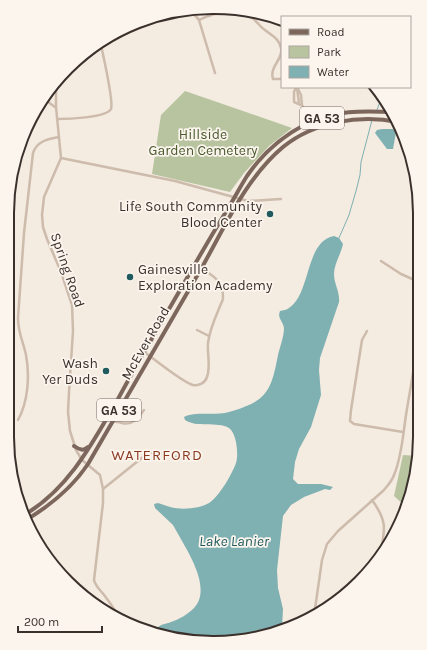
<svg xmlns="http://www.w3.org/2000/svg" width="427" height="650" font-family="Karla,sans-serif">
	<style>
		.green { fill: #b8c4a0 }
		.water { fill: #7fb0b2 }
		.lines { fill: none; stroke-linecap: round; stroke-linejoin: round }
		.stream { stroke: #7fb0b2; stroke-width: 1 }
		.minor { stroke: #cdbbac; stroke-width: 2.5 }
		.primary { stroke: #7d675c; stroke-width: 4 }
		.poi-dot { fill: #1f5a5e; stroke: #fbf5ee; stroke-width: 1.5 }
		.labels { text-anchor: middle; stroke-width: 3.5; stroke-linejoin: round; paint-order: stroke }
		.shield { fill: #fbf5ee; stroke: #756b66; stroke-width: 1 }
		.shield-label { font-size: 13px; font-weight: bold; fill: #3b302b }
		.park-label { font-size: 14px; fill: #4a5a2e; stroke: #fbf5ee }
		.poi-label { font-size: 14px; fill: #3b302b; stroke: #fbf5ee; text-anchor: end }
		.street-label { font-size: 14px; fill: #3b302b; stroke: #fbf5ee }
		.neighbourhood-label { font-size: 15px; letter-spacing: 1px; fill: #8c3b22; stroke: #fbf5ee }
		.water-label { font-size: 15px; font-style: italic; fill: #1f5a5e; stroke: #fbf5ee }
		.rim { fill: none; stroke: #3b302b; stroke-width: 2 }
	</style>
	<rect width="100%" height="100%" fill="#f4ebe1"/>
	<!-- green -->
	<g class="green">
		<path d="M 185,91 L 292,128 L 269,146 L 244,173 L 230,192 L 152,174 L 161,115 Z"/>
		<path d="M 403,455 L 418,456 L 418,464 L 405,506 L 394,496 Z"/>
	</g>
	<!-- water -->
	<g class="water">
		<path d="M 382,129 L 393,129 L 396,132 L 393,149 L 387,149 L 375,133 L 377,130 Z"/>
		<path d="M 334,236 L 339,238 L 343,244 C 341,254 334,264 334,274 C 334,284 340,292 339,302 L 320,358 L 319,370 L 321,395 L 311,427 L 299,449 L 295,462 L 293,479 L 298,484 L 321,484 L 333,487 L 330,490 L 325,489 L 304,497 L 291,505 L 283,516 L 277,570 L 278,588 L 283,609 L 282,628 L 254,639 L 213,642 L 210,640 L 200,643 L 179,638 L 173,633 L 161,633 L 157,631 L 157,628 C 161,624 166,624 171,622 C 180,619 188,614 194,608 C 211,590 191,557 182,541 C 179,536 176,530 173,525 C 167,519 161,514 155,508 L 154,504 L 158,503 C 162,504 166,506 170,507 C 181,510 199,509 209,503 C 219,497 232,474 236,463 C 238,457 237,448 236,442 C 235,437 233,431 229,428 C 218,421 196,428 185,420 L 184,417 C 194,411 216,416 229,412 C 267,401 271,392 278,355 C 280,347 284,336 284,328 C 283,321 277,318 280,311 C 283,310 287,310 289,308 C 311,294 305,241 334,236 Z"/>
	</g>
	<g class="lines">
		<!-- stream -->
		<g class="stream">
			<path d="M 377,110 L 381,99"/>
			<path d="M 339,238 L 349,215 L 356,191 L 360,175 L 361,162 L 372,120"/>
		</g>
		<!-- minor -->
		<g class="minor">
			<path d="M 182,13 C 190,12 194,13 199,20"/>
			<path d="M 215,73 L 199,20 C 215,12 236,8 252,18 C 257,21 260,27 265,30 C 272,36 279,38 281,48 C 284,59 269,66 273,79 L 282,79"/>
			<path d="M 56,80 L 56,107 L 61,158 L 44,197 L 42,215 L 43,227 L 47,239 L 61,272 L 72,305 L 73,331 L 69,392 L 68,412 L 70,431 L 76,450 L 82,460 L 100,475 L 103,489 L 103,503 L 94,580 C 96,588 102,591 107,599 C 112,605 116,612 120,619"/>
			<path d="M 296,87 L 294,92 L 294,102 L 301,105"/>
			<path d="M 297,87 L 301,95 L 302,105 L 311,130"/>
			<path d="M 297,88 L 299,103"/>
			<path d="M 44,99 L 55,107"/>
			<path d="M 57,119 C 66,119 106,118 111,109 C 114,102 103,55 101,45"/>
			<path d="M 61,158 L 175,181 L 248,201 L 281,199"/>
			<path d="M 381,261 L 401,274 L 419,282"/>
			<path d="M 197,330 L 209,336"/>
			<path d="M 367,331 L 362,340 L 351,410 L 350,421 L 354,424 L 403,432"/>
			<path d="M 144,352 C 156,360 182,382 193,385 C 199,386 205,383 207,377 C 211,367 207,353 208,343 C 210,327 217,314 223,299 C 224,282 214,276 201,268"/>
			<path d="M 18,420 C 28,402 30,376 26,355 C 23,341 18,333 18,318 L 24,233 L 33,153 C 37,141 48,139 59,137"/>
			<path d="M 113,422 C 117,421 118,422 122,423 C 133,426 139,417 144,410"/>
			<path d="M 103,489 L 148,453 L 158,453 L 186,459"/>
			<path d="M 372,500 C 388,522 385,530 380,555"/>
			<path d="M 314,616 L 322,560 L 327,544 L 338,531 L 384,490 C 388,485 392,481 394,475 C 402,456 403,434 406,415 C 411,383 418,352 419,320"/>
		</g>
		<!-- primary -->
		<g class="primary">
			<path d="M 74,446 C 79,449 83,452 88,447"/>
			<path d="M 24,515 C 69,489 93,442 118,399 C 140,358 164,318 187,278 C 200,255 213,233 227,210 C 234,199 240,187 247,176 C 262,154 284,135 308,123 C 333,110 364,111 391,112"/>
			<path d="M 26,520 C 51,505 72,488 88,464 C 126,399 163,334 201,269 C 225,227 245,179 283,147 C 314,122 359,114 398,122"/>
		</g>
	</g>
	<!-- markers -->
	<g class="poi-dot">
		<circle cx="270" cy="214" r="4"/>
		<circle cx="130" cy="277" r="4"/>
		<circle cx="106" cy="371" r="4"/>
	</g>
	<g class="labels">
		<!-- shield labels -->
		<g class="shield">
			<rect x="300" y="107" width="44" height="22" rx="3"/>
			<rect x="97" y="399" width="44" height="22" rx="3"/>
		</g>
		<g class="shield-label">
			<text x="322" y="123">GA 53</text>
			<text x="119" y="415">GA 53</text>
		</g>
		<!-- park labels -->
		<g class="park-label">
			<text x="203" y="139">Hillside<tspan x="203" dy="16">Garden Cemetery</tspan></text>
		</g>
		<!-- poi labels -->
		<g class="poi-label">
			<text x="262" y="211">Life South Community<tspan x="262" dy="16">Blood Center</tspan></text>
			<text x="138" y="274" text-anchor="start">Gainesville<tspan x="138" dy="16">Exploration Academy</tspan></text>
			<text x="98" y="368">Wash<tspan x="98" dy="16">Yer Duds</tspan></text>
		</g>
		<!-- street labels -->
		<g class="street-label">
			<text transform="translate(68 270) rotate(71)" y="5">Spring Road</text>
			<text transform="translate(145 343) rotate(-60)" y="5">McEver Road</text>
		</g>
		<!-- neighbourhood labels -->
		<g class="neighbourhood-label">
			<text x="157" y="460">WATERFORD</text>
		</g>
		<!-- water labels -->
		<g class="water-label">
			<text x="234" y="546">Lake Lanier</text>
		</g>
	</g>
	<!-- crop -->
	<path d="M0 0H427V650H0ZM213 14H214A199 199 0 0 1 413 213V437A199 199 0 0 1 214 636H213A199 199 0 0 1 14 437V213A199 199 0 0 1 213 14Z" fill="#fbf5ee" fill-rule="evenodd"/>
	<path class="rim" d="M213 14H214A199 199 0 0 1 413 213V437A199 199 0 0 1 214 636H213A199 199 0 0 1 14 437V213A199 199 0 0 1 213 14Z"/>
	<!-- legend -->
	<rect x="281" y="16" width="130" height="72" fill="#fbf5ee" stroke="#aea6a0"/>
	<rect x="289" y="29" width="20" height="6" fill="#7d675c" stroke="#aea6a0"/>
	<text x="317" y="36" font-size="12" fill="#3b302b">Road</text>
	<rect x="289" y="46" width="20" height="12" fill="#b8c4a0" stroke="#aea6a0"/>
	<text x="317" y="56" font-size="12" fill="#3b302b">Park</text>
	<rect x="289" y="66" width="20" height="12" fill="#7fb0b2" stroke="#aea6a0"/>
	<text x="317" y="76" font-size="12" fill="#3b302b">Water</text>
	<!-- scale -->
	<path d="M18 626v6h84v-6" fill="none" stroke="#3b302b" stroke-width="2"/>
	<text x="24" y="626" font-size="12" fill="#3b302b" stroke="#fbf5ee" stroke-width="3" paint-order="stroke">200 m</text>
</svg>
